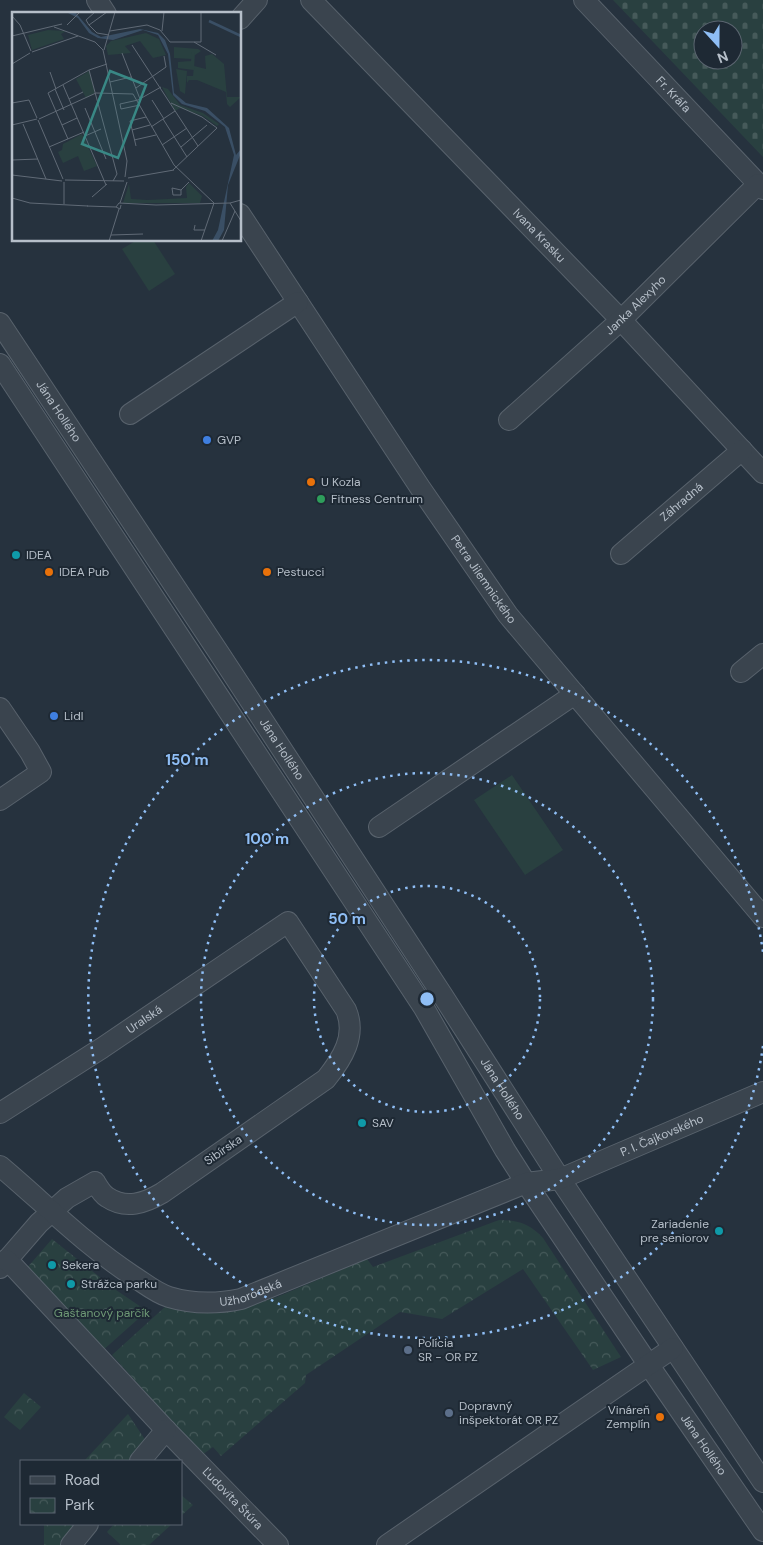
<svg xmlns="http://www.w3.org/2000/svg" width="763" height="1545" font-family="'DM Sans',sans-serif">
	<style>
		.cemetery { fill: url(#cemetery-stones); fill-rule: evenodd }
		.park { fill: url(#park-crowns) }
		.pitch { fill: #294040 }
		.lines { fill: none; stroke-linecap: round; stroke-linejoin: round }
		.minor-casing { stroke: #58626c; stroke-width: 22 }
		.minor { stroke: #3a444e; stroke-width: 20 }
		.ring { fill: none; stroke: #8fbef5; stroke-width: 2.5; stroke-dasharray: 2.5 5 }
		.shop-dot { fill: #3f7fe0; stroke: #1e2934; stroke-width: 2 }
		.food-dot { fill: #e8710a; stroke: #1e2934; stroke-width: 2 }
		.leisure-dot { fill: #2e9e5b; stroke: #1e2934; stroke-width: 2 }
		.culture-dot { fill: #0f9aa8; stroke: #1e2934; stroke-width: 2 }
		.service-dot { fill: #5c6f8a; stroke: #1e2934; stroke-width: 2 }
		.labels { text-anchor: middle; stroke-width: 4; stroke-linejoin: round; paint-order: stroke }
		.street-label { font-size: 12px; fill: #b6bfc9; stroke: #1e2934 }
		.poi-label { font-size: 12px; fill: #b6bfc9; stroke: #1e2934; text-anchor: start }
		.park-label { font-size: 12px; fill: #6e9975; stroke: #1e2934 }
		.inset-river { fill: none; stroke: #3a4f65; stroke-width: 2.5 }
		.inset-road { fill: none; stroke: #606a76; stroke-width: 1 }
		.view { fill: #398885; fill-opacity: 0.15; stroke: #398885; stroke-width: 2.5 }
		.inset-edge { fill: none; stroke: #b6bfc9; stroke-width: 2.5 }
		.centre { fill: #8fbef5; stroke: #1e2934; stroke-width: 2.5 }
		.ring-label { font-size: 15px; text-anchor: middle; font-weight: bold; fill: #8fbef5; stroke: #1e2934; stroke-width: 4; stroke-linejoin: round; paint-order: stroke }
	</style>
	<defs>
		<pattern id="cemetery-stones" width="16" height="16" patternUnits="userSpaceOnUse" patternTransform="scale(1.25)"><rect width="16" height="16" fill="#294040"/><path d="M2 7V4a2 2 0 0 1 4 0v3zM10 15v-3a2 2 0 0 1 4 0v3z" fill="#465a5a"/></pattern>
		<pattern id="park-crowns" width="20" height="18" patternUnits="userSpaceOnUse" patternTransform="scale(1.25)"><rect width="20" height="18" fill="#294040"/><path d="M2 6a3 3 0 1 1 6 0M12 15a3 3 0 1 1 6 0" fill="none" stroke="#465a5a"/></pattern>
	</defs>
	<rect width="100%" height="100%" fill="#26323e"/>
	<!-- cemetery -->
	<path class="cemetery" d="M 613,0 L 763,0 L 763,157 ZM 703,30 L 733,30 L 733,60 L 703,60 Z"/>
	<!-- park -->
	<g class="park">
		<path d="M 499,1220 C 518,1220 530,1224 543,1238 L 621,1357 L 593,1370 L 523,1269 L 442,1319 L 400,1312 L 306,1375 L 305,1383 L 221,1456 L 213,1447 L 202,1455 L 112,1355 L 167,1305 L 248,1306 L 277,1297 L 367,1259 L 373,1267 Z"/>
		<path d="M 52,1239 L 116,1290 L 147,1311 L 101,1352 L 26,1269 Z"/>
		<path d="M 24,1393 L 41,1407 L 20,1430 L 4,1417 Z"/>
		<path d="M 128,1414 L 148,1444 L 132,1461 L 84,1461 Z"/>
		<path d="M 181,1495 L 193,1505 L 181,1516 Z"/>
		<path d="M 44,1524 L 78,1524 L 60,1545 L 44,1545 Z"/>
		<path d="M 114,1524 L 172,1524 L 149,1545 L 121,1545 L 107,1532 Z"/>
	</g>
	<!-- pitch -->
	<g class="pitch">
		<path d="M 137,240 L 153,240 L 175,274 L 149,291 L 122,249 Z"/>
		<path d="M 512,775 L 563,850 L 525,875 L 474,800 Z"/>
	</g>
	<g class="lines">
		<defs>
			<g id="minor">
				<path d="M 97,0 L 106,14"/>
				<path id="s1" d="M 311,0 L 621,320 L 763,473"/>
				<path id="s2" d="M 584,0 L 763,189"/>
				<path d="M 240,19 L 257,0"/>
				<path id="s3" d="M 240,214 L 421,489 L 508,615 L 763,917"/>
				<path id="s4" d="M 0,323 L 219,653 L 443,996 L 560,1179 L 763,1482"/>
				<path id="s5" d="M 0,364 L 424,1008 L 505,1150 L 526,1183 L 648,1364 L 763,1531"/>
				<path d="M 130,414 L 298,302"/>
				<path id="s6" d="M 509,420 L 621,320 L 758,184"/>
				<path id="s7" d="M 621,554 L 742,450"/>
				<path d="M 741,672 L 763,654"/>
				<path d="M 0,708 L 30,752 L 41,772 L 0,800"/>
				<path d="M 379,827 L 575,694"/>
				<path id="s8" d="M 0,1113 L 102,1048 L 288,922 L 346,1010 C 357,1036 342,1059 326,1079 L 162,1193 C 145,1203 126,1210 107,1197 C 102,1194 98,1187 95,1182 L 67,1198 L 39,1223 L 0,1268"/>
				<path id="s9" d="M 0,1166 C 44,1203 84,1244 133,1276 C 144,1283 156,1293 169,1297 C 192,1304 217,1304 241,1299 L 526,1183 L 560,1179 L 763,1092"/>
				<path id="s10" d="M 6,1260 L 15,1268 L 166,1430 L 278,1545"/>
				<path d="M 140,1461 L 166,1430"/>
				<path d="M 71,1545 L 88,1524"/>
				<path d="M 387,1545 L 673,1348"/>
			</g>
		</defs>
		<!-- minor casing -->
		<use href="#minor" class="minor-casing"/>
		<!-- minor -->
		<use href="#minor" class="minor"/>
	</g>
	<!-- distance rings -->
	<g class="ring">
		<circle cx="427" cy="999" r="113"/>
		<circle cx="427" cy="999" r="226"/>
		<path d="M763 1046A339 339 0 1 1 763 952"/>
	</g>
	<!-- markers -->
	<g class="shop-dot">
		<circle cx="207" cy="440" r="5"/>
		<circle cx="54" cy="716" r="5"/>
	</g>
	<g class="food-dot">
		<circle cx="311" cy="482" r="5"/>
		<circle cx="49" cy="572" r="5"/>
		<circle cx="267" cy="572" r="5"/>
		<circle cx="660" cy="1417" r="5"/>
	</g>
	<circle class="leisure-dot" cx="321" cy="499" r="5"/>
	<g class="culture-dot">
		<circle cx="16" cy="555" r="5"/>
		<circle cx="362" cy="1123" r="5"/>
		<circle cx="719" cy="1231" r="5"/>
		<circle cx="52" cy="1265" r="5"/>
		<circle cx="71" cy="1284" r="5"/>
	</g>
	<g class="service-dot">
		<circle cx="408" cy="1350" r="5"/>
		<circle cx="449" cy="1413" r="5"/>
	</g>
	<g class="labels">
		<!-- street labels -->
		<g class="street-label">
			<text dy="4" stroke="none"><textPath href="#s2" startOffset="130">Fr. Kráľa</textPath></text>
			<text dy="4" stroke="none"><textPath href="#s1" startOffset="328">Ivana Krasku</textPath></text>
			<text dy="4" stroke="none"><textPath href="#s6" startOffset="171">Janka Alexyho</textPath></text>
			<text dy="4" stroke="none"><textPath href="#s4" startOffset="106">Jána Hollého</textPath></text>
			<text dy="4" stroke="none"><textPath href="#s7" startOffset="80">Záhradná</textPath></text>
			<text dy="4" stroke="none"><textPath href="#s3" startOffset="439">Petra Jilemnického</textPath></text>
			<text dy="4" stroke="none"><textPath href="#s4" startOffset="511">Jána Hollého</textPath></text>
			<text dy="4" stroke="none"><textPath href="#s8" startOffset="172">Uralská</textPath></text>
			<text dy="4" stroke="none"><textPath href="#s4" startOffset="916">Jána Hollého</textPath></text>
			<text dy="4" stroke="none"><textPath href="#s9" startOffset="740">P. I. Čajkovského</textPath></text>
			<text transform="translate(223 1150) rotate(-35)" y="4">Sibírska</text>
			<text dy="4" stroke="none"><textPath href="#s9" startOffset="298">Užhorodská</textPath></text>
			<text dy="4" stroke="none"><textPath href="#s5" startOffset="1290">Jána Hollého</textPath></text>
			<text dy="4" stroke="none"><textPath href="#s10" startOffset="329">Ľudovíta Štúra</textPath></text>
		</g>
		<!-- poi labels -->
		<g class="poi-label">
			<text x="217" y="444">GVP</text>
			<text x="321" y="486">U Kozla</text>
			<text x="331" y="503">Fitness Centrum</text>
			<text x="26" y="559">IDEA</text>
			<text x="59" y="576">IDEA Pub</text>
			<text x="277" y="576">Pestucci</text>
			<text x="64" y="720">Lidl</text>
			<text x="372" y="1127">SAV</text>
			<text x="709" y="1228" text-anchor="end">Zariadenie<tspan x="709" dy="14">pre seniorov</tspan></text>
			<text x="62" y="1269">Sekera</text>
			<text x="81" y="1288">Strážca parku</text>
			<text x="418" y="1347">Polícia<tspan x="418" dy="14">SR - OR PZ</tspan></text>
			<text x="459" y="1410">Dopravný<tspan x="459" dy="14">inšpektorát OR PZ</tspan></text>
			<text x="650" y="1414" text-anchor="end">Vináreň<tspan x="650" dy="14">Zemplín</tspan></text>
		</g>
		<!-- park labels -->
		<g class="park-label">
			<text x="102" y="1317">Gaštanový parčík</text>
		</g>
	</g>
	<!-- overview -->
	<g transform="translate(12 12)">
		<rect width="229" height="229" fill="#26323e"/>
		<path d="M 162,35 L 186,37 L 189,39 L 183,43 L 180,40 L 180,47 L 162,46 ZM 200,42 L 212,52 L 215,85 L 229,85 L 218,95 L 215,92 L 214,80 L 185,68 L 177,68 L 175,71 L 175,64 L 181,64 L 182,54 L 194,57 L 193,44 Z" fill="#294040"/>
		<path d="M 70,122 L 85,154 L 72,159 L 66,144 L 51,151 L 46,140 L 50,138 L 51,132 Z" fill="#294040"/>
		<path d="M 36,18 L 54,19 L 49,22 L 52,27 L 20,38 L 16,23 ZM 134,21 L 147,27 L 154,43 L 141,46 L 128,29 L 113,34 L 119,41 L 96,43 L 94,34 L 99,29 ZM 77,59 L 83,81 L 74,86 L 64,67 ZM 150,75 L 156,77 L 168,93 L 191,101 L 207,112 L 205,114 L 191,104 L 168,96 L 163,99 ZM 177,171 L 190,184 L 188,191 L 111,191 L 117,172 L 119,187 L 136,188 L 175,186 L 174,175 Z" fill="#294040"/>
		<path d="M 180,40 L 183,40 L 182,58 L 166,56 L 166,50 L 179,49 ZM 164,57 L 175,59 L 173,82 L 168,79 Z" fill="#294040"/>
		<path d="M 54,0 L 63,0 L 80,20 L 89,25 L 128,17 L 146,21 L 153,28 L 158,42 L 162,81 L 174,91 L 195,96 L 217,116 L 224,143 L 229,137 L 229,141 L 216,173 L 212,218 L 206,229 L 200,229 L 206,218 L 222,143 L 213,115 L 193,99 L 170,92 L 161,83 L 156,42 L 146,23 L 131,18 L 101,28 L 86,26 L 77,21 L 66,6 Z" fill="#3a4f65"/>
		<path class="inset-river" d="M 197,9 L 229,24"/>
		<path class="inset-road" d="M 83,0 L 74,8 L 77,13 L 85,21 L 97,23M 0,4 L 8,13 L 19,39M 55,13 L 68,0M 77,13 L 95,0M 42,15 L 83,30 L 91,38 L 115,149 L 113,165M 98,19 L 135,13 L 148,18 L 158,30 L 189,30 L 189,0M 150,19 L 152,0M 0,24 L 50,12M 182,30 L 204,43M 120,33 L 186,134M 92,38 L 103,0M 20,40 L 66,24M 110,41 L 128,87M 0,52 L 18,41M 77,58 L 105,162 L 101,169M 38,60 L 44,77M 98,70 L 119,65M 51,73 L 94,173M 124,76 L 154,55 L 152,44M 43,77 L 52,98M 57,87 L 71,80M 140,88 L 152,107M 0,91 L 17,88 L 25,106M 159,91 L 190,105 L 205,116 L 161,158M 128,93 L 109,97 L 108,92 L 126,88 L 149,75M 73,96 L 94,147M 27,107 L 84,81 L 121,82 L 162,153 L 202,191 L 189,229M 151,107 L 175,145M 26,108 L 51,167M 11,112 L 34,167M 0,113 L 25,107M 50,113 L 65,106M 139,115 L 163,99M 120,118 L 138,113M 73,124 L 89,117M 56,127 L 36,81 L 77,58 L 95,52M 122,128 L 144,123M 150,133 L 175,116M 124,134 L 118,109 L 134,105M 37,135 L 72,120M 169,135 L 195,113M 0,148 L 26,147M 0,163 L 50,169M 116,166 L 162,158M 53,168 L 112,169M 52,170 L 52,192M 169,178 L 160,176 L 161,183 L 169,183 L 169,178 L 177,170M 80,185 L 95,172M 0,186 L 18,191 L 76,194M 108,191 L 115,170M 218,191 L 229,209M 109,193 L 108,197 L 104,195 L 107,191 L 144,193 L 218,191 L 229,188M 75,194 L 104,195M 183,213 L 182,218 L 193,218M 99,223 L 131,222M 97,229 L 107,197M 210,229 L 223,199"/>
		<path class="view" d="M 98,59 L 134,73 L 106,146 L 70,132 Z"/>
		<rect width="229" height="229" class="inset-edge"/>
	</g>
	<circle cx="427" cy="999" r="8" class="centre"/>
	<g class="ring-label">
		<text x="187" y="765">150 m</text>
		<text x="267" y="844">100 m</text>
		<text x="347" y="924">50 m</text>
	</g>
	<!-- legend -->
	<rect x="20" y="1460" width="162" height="65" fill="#1e2934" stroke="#5b6570"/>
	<rect x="30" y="1476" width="25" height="8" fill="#3a444e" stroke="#5b6570"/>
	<text x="65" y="1485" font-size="15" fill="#b6bfc9">Road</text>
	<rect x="30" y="1498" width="25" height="15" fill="url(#park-crowns)" stroke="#5b6570"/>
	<text x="65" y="1510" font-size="15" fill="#b6bfc9">Park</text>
	<!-- north arrow -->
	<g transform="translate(718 45) rotate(159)"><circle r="24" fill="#1e2934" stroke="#5b6570"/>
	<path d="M0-4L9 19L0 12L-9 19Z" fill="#8fbef5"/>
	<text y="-8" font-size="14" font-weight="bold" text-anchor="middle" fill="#b6bfc9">N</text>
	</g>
</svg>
